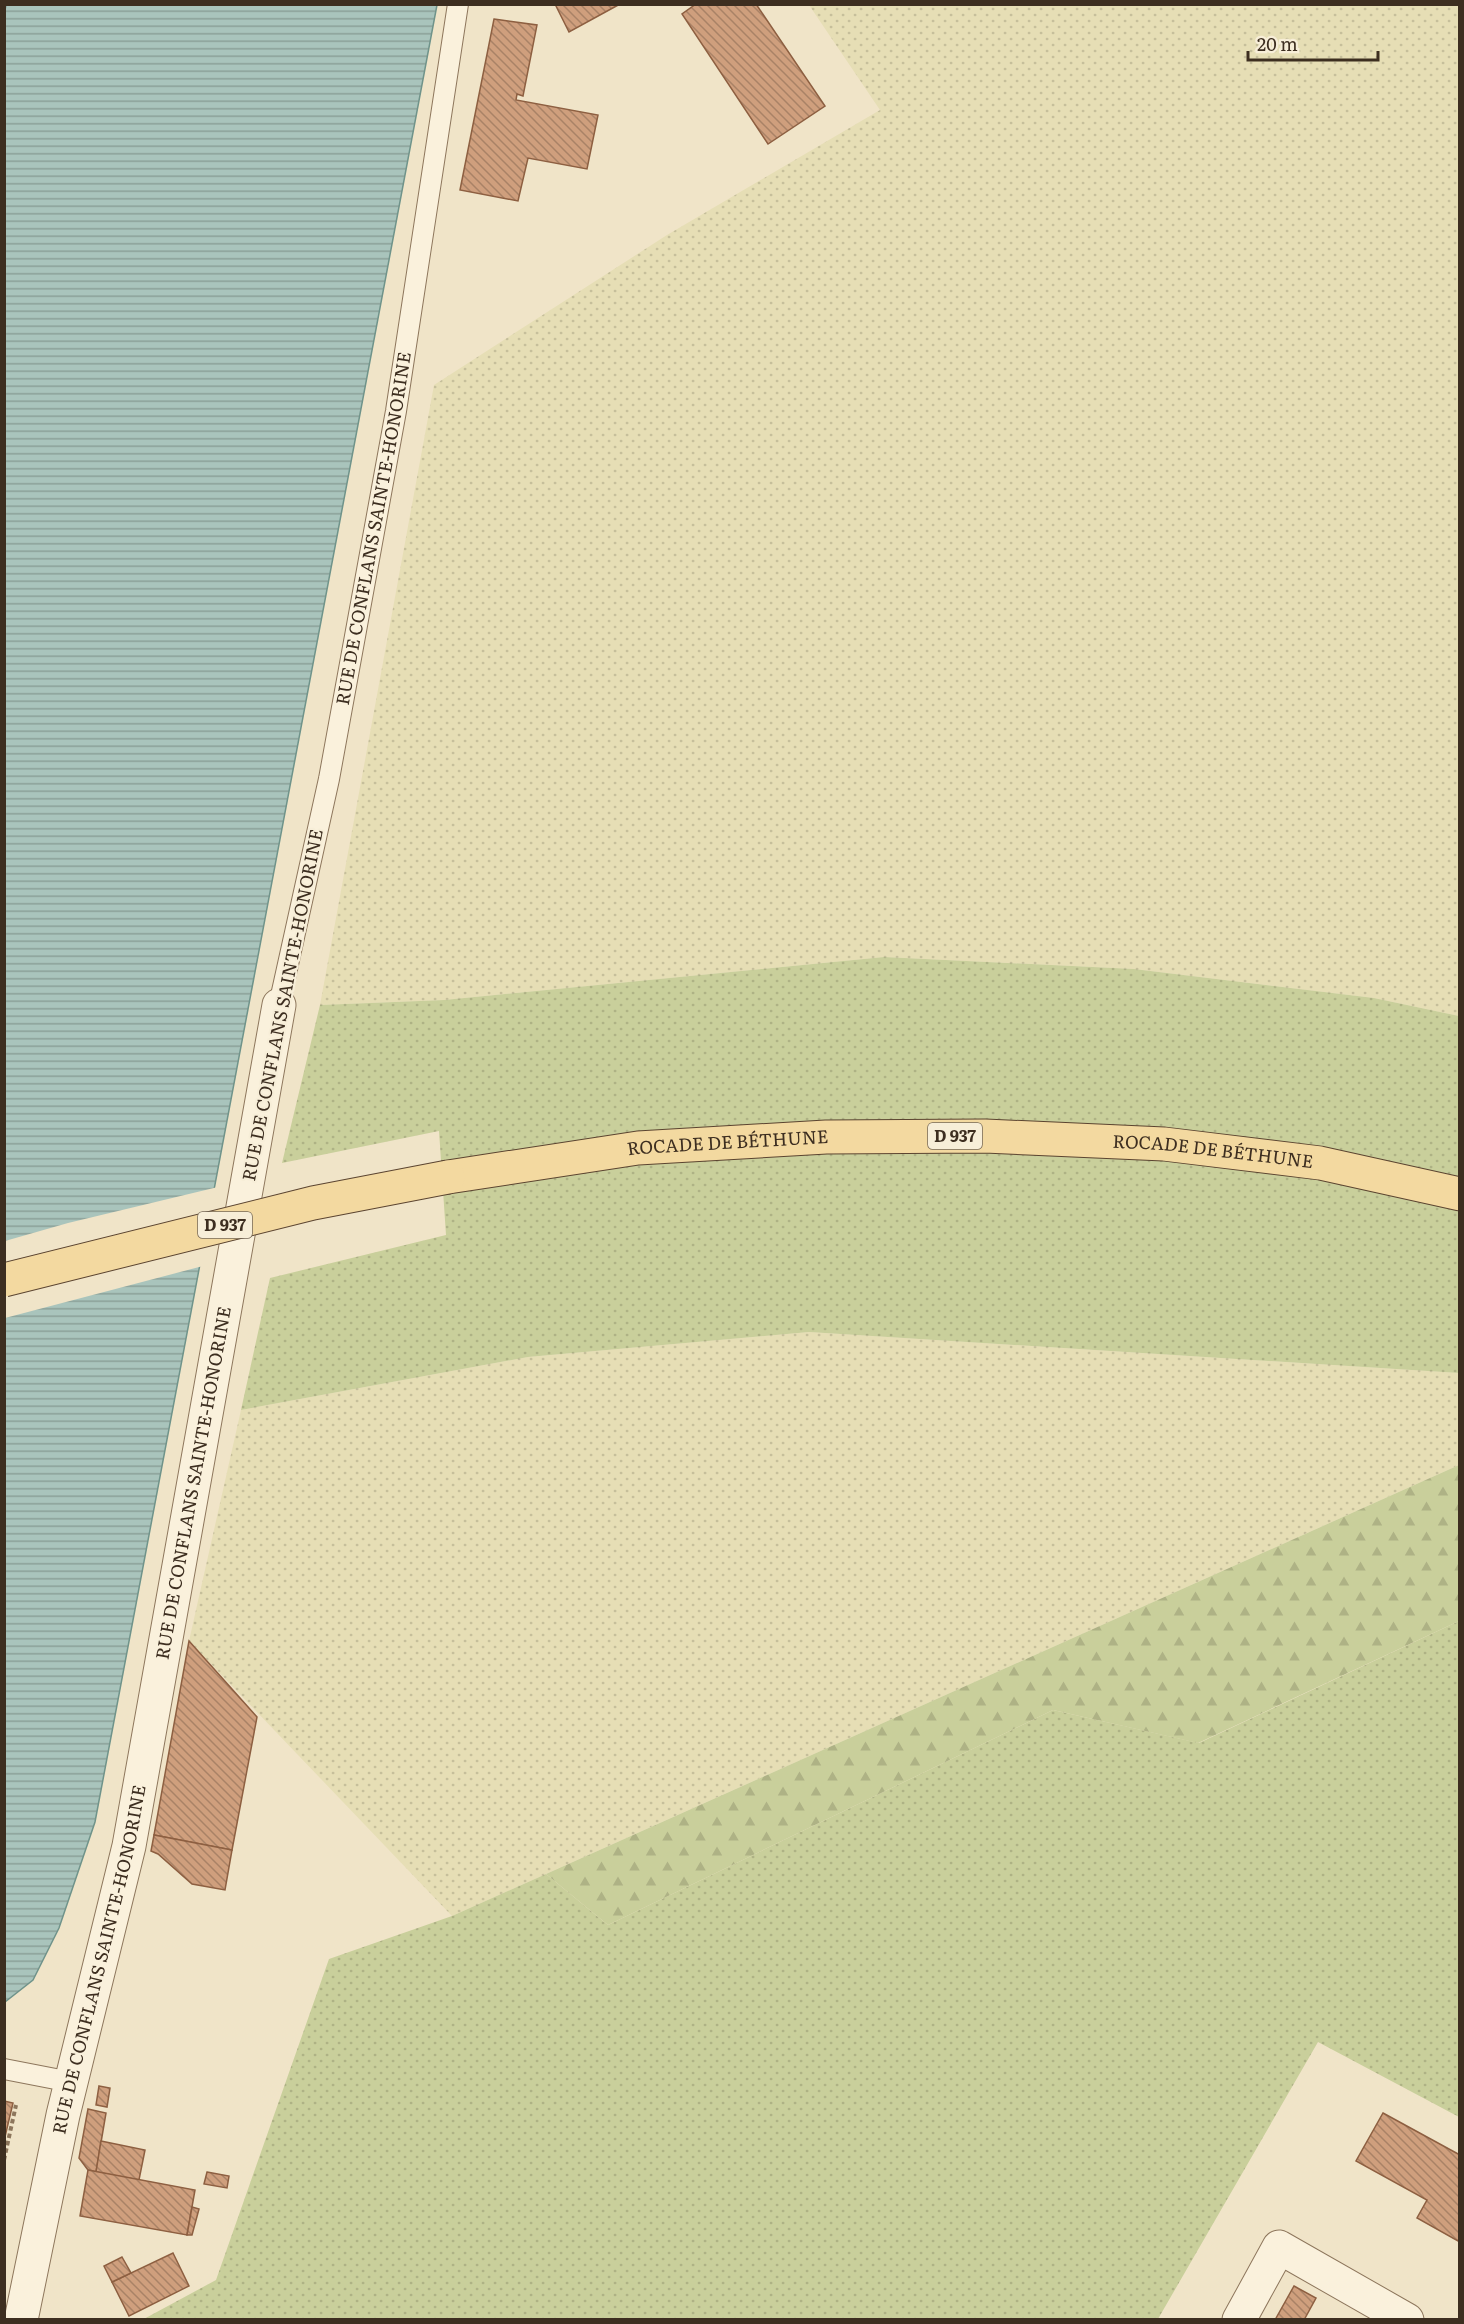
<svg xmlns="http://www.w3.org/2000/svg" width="1464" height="2324" font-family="Literata,serif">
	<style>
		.farmland { fill: url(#farmland-dots) }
		.grass { fill: url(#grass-dots) }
		.forest { fill: url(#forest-firs) }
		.water { fill: url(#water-rules); stroke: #6f938a; stroke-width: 1.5 }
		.pier { fill: #f0e4c8 }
		.building { fill: url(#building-back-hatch); stroke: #8d5f41; stroke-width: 1.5 }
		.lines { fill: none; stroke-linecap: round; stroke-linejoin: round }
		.service-casing { stroke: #8d765c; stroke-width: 22 }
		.minor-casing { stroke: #8d765c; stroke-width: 35 }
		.primary-casing { stroke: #5b4430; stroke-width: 35 }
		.path { stroke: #8d765c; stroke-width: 4; stroke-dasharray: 4.5 3; stroke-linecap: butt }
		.service { stroke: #faf1dc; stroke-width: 20 }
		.minor { stroke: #faf1dc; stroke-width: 33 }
		.primary { stroke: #f3d9a0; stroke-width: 33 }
		.primary-bridge-casing { stroke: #5b4430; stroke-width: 35; stroke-linecap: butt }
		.primary-bridge { stroke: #f3d9a0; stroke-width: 33 }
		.labels { text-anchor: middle; stroke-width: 4.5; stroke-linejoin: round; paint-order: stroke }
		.shield { fill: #f7eed8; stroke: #756857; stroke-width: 1.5 }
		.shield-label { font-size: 16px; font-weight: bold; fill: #3d2e20 }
		.street-label { font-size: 18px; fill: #3d2e20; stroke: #f7eed8 }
	</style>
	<defs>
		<pattern id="farmland-dots" width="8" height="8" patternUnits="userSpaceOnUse" patternTransform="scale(1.5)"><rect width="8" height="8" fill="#e6deb5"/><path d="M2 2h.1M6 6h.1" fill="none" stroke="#c6bf9b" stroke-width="1.8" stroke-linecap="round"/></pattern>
		<pattern id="grass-dots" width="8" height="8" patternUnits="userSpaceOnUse" patternTransform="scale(1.5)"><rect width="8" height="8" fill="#c9cf9b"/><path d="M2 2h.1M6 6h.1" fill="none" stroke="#aeb285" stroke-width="1.8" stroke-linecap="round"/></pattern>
		<pattern id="forest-firs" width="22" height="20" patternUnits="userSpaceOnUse" patternTransform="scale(1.5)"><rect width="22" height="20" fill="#c9cf9b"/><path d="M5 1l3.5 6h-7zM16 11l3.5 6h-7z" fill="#aeb285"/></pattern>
		<pattern id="water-rules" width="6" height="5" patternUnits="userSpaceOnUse" patternTransform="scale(1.5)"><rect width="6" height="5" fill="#a9c4bc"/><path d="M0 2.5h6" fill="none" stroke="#8ba098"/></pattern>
		<pattern id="building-back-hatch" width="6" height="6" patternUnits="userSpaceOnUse" patternTransform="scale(1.5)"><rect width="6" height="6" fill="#cf9f7d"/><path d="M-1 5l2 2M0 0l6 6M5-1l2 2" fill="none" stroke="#a98266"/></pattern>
	</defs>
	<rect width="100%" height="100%" fill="#f0e4c8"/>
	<!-- farmland -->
	<g class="farmland">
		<path d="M 809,5 L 1459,5 L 1459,1016 L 1374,998 L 1134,969 L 884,957 L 444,1000 L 320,1005 L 434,385 L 667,235 L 880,110 Z"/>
		<path d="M 809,1332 L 1459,1373 L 1459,1465 L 452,1916 L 189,1641 L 241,1410 L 528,1357 Z"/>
	</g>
	<!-- grass -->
	<g class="grass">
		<path d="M 884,957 L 1134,969 L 1374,998 L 1459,1016 L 1459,1373 L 809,1332 L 528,1357 L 241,1410 L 270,1278 L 446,1235 L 439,1131 L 282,1163 L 320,1005 L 444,1000 Z"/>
		<path d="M 1459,1621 L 1459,2117 L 1318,2042 L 1158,2319 L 142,2320 L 216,2280 L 329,1959 L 452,1916 L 546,1874 L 608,1925 L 1053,1710 L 1199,1743 Z"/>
	</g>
	<!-- forest -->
	<path class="forest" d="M 1459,1465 L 1459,1621 L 1198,1743 L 1053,1710 L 608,1925 L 546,1874 Z"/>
	<!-- water -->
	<path class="water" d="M 6,5 L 437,5 L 95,1822 L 59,1928 L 33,1980 L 5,2002 L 4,15 Z"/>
	<!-- pier -->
	<path class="pier" d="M 218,1187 L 203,1266 L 5,1318 L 5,1241 L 68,1223 Z"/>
	<!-- building -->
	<g class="building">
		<path d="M 555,4 L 620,4 L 569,32 Z"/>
		<path d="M 696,4 L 756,4 L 825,106 L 768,144 L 682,14 Z"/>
		<path d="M 494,19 L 537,25 L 523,96 L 517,94 L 516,100 L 598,115 L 587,169 L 528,158 L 518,201 L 460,190 Z"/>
		<path d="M 189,1641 L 257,1717 L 232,1850 L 154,1835 Z"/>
		<path d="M 154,1835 L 232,1850 L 225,1890 L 192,1884 L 158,1854 L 151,1851 Z"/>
		<path d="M 99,2086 L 110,2088 L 107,2107 L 96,2105 Z"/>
		<path d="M 4,2101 L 13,2103 L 4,2141 Z"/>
		<path d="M 88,2109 L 106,2113 L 96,2172 L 88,2170 L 79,2158 Z"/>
		<path d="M 1383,2113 L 1460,2155 L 1460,2237 L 1458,2241 L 1417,2218 L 1427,2200 L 1356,2161 Z"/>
		<path d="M 101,2141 L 145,2150 L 139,2180 L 96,2172 Z"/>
		<path d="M 88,2170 L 195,2190 L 187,2235 L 80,2216 Z"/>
		<path d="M 207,2172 L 229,2176 L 227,2188 L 204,2184 Z"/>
		<path d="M 192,2207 L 199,2209 L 192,2235 L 187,2235 Z"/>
		<path d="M 173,2253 L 189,2286 L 129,2316 L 112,2282 Z"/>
		<path d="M 122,2257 L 131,2273 L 112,2282 L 104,2266 Z"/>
		<path d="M 1294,2286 L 1316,2298 L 1304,2320 L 1275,2320 Z"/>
	</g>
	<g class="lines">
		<defs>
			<g id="service">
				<path id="s1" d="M 279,1005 L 329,779 L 396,411 L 458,4"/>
				<path d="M 4,2069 L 71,2082"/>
			</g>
			<g id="minor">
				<path id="s2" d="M 21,2320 L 63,2115 L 129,1846 L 279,1005"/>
				<path d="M 1239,2320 L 1279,2247 L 1407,2320"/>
			</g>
			<g id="primary">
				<path id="s3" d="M 448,1177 L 638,1148 L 826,1137 L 985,1136 L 1164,1144 L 1320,1163 L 1460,1194"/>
			</g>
		</defs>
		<!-- service casing -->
		<use href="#service" class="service-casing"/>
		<!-- minor casing -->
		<use href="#minor" class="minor-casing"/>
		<!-- primary casing -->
		<use href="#primary" class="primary-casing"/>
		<!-- path -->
		<path class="path" d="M 4,2160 L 16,2105"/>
		<!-- service -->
		<use href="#service" class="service"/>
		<!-- minor -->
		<use href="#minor" class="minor"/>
		<!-- primary -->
		<use href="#primary" class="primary"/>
		<defs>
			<path id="primary-bridge" d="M 4,1280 L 313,1203 L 448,1177"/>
		</defs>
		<!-- primary-bridge casing -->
		<use href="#primary-bridge" class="primary-bridge-casing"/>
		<!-- primary-bridge -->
		<use href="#primary-bridge" class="primary-bridge"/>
	</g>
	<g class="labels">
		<!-- shield labels -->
		<g class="shield">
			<rect x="928" y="1123" width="54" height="26" rx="4.5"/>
			<rect x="198" y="1212" width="54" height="26" rx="4.5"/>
		</g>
		<g class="shield-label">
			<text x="955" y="1142">D 937</text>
			<text x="225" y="1231">D 937</text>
		</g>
		<!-- street labels -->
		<g class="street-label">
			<text dy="6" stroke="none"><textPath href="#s1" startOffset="486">RUE DE CONFLANS SAINTE-HONORINE</textPath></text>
			<text transform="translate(283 1005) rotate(-79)" y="6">RUE DE CONFLANS SAINTE-HONORINE</text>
			<text dy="6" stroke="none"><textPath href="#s3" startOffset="282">ROCADE DE BÉTHUNE</textPath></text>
			<text dy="6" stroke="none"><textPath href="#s3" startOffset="768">ROCADE DE BÉTHUNE</textPath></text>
			<text dy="6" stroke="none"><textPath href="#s2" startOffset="855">RUE DE CONFLANS SAINTE-HONORINE</textPath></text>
			<text dy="6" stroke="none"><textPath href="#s2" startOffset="369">RUE DE CONFLANS SAINTE-HONORINE</textPath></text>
		</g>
	</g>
	<!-- border -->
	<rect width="1464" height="2324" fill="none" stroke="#3d2e20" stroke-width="12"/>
	<!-- scale -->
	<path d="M1248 51v9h130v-9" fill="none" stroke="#3d2e20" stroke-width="3"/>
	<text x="1257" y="51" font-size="18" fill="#3d2e20" stroke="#f7eed8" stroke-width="4.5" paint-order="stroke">20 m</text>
</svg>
